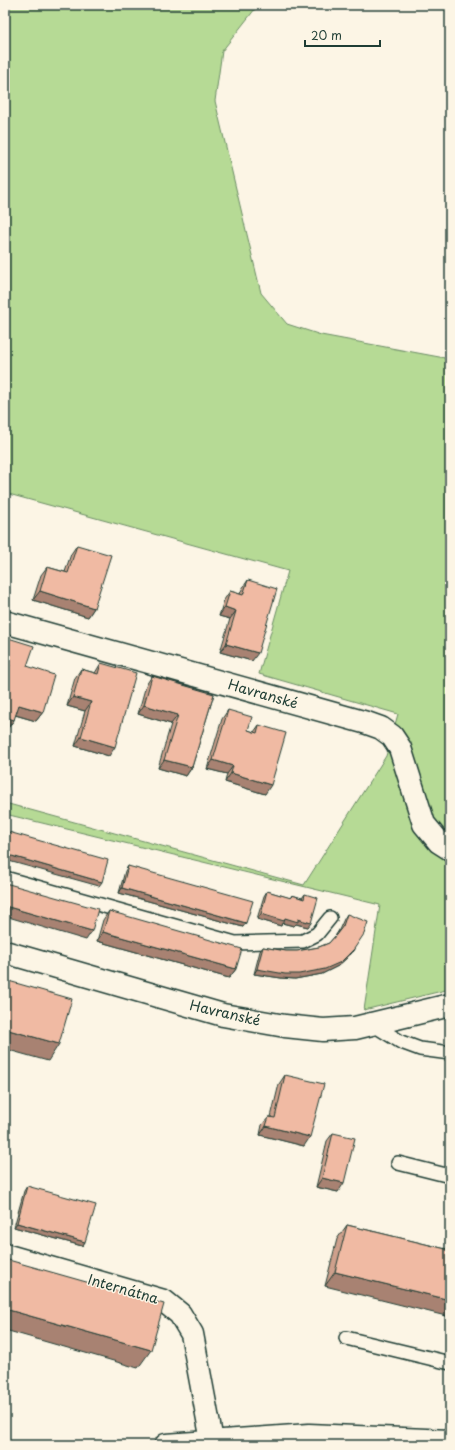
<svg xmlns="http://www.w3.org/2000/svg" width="455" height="1450" font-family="'Playpen Sans',sans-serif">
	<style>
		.green { fill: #b6da95; stroke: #6a8c64 }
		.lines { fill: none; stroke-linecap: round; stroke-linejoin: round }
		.service-casing { stroke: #1f3d34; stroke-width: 16 }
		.minor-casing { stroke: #1f3d34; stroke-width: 25 }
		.service { stroke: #fcf5e5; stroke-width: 13 }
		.minor { stroke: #fcf5e5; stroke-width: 22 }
		.wall { fill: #cea08c; stroke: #1f3d34 }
		.shaded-wall { fill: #a88272; stroke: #1f3d34 }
		.building { fill: #f0baa3; stroke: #1f3d34 }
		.labels { text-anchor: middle; stroke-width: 3; stroke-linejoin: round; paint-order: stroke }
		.street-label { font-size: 14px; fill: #1f3d34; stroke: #fcf5e5 }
	</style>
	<rect width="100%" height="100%" fill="#fcf5e5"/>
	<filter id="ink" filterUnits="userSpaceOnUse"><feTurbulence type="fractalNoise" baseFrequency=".025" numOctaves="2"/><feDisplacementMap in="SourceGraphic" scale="8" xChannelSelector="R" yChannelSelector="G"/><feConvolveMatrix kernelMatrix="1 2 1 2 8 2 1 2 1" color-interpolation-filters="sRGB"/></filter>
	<g filter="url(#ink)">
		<!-- green -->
		<path class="green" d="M 5,5 L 263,5 L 255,9 L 222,51 L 215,101 L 261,293 L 287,324 L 321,335 L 450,359 L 450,989 L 364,1010 L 380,905 L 5,814 L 5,803 L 304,885 L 386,756 L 398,714 L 259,674 L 288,571 L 5,493 Z"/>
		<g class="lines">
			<defs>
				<g id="service">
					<path d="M 5,878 L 235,943 L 303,941 L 317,934 L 330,918"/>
					<path d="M 372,1024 L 401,1042 L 420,1049 L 450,1053"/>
					<path d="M 398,1163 L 450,1176"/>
					<path d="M 346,1338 L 450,1363"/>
				</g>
				<g id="minor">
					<path d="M 5,622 L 367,723 L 381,728 L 392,736 L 400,748 L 424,824 L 439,842 L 450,849"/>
					<path d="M 5,952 L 223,1015 L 285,1026 L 323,1030 L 355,1028 L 450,1005"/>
					<path d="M 5,1255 L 164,1301 L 180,1314 L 192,1334 L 212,1441"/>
					<path d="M 166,1445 L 309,1435 L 450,1441"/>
				</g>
			</defs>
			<!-- service casing -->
			<use href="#service" class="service-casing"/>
			<!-- minor casing -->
			<use href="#minor" class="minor-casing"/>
			<!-- service -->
			<use href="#service" class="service"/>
			<!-- minor -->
			<use href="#minor" class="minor"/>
		</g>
		<!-- wall -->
		<g class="wall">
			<path d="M 77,545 L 94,608 L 88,617 L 33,600 L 41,575 L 47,567 L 65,572 L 71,554 Z"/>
			<path d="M 248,580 L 252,661 L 220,652 L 230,619 L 219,616 L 224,600 L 230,591 L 240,594 L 242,589 Z"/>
			<path d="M 5,637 L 27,666 L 43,712 L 36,721 L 15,715 L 14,720 L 8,728 L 5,728 Z"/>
			<path d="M 101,663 L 109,756 L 75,746 L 85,711 L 67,706 L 75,678 L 81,669 L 95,673 Z"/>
			<path d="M 152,676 L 214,694 L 192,767 L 186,776 L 158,768 L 171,724 L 138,714 L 146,685 Z"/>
			<path d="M 228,710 L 248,730 L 254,732 L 259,725 L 265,794 L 225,782 L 227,774 L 207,769 L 222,719 Z"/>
			<path d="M 128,866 L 243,927 L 119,893 L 125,871 Z"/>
			<path d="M 267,891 L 290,898 L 292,895 L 302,898 L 305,894 L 308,927 L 296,924 L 294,926 L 282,923 L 281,926 L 257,919 L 264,896 Z"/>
			<path d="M 109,911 L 236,969 L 229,978 L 97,941 L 103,920 Z"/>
			<path d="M 347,914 L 354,949 L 351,954 L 338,966 L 322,974 L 295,979 L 281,978 L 254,974 L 260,951 L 263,947 L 286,951 L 297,951 L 319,947 L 329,943 L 336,935 L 339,930 L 344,919 Z"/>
			<path d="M 285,1075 L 304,1146 L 260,1135 L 262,1125 L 269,1117 L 271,1117 L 279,1084 Z"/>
			<path d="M 333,1133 L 338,1192 L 316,1187 L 327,1141 Z"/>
			<path d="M 27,1186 L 85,1242 L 82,1246 L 14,1227 L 24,1191 Z"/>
			<path d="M 347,1225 L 450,1250 L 325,1286 L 337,1239 Z"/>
		</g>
		<!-- shaded-wall -->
		<g class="shaded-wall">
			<path d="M 40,591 L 94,608 L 88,617 L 33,600 Z"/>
			<path d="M 225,607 L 236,611 L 230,619 L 219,616 Z"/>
			<path d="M 226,644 L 258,653 L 252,661 L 220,652 Z"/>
			<path d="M 5,663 L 10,665 L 5,672 Z"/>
			<path d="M 73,697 L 91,702 L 85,711 L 67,706 Z"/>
			<path d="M 19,705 L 43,712 L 36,721 L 12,714 Z"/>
			<path d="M 144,705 L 178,715 L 171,724 L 138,714 Z"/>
			<path d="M 5,717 L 14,720 L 8,728 L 5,728 Z"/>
			<path d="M 81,737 L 115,747 L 109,756 L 75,746 Z"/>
			<path d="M 164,760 L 192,767 L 186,776 L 158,768 Z"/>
			<path d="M 213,760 L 233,766 L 227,774 L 207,769 Z"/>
			<path d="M 231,773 L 271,785 L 265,794 L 225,782 Z"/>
			<path d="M 5,854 L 102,882 L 99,886 L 5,860 Z"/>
			<path d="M 122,888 L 246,923 L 243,927 L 119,893 Z"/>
			<path d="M 5,906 L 92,931 L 86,940 L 5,916 Z"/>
			<path d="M 261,914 L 285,918 L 298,919 L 311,923 L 308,927 L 296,924 L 294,926 L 282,923 L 281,926 L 257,919 Z"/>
			<path d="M 103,932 L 236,969 L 229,978 L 97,941 Z"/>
			<path d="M 354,949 L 351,954 L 338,966 L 322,974 L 295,979 L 281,978 L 254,974 L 257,969 Z"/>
			<path d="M 5,1029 L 59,1044 L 48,1061 L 5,1049 Z"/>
			<path d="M 266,1126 L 310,1137 L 304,1146 L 260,1135 Z"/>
			<path d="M 322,1178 L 344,1183 L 338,1192 L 316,1187 Z"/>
			<path d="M 17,1223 L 85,1242 L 82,1246 L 14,1227 Z"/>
			<path d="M 335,1272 L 450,1300 L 450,1317 L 325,1286 Z"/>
			<path d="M 5,1309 L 151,1350 L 138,1368 L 5,1330 Z"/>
		</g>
		<!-- building -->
		<g class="building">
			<path d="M 77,545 L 111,555 L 94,608 L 40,591 L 47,567 L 68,573 Z"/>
			<path d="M 248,580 L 277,589 L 258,653 L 226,644 L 236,611 L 225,607 L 230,591 L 243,595 Z"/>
			<path d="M 5,637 L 34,646 L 27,666 L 54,675 L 43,712 L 19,705 L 14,720 L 5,717 L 5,680 L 10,665 L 5,663 Z"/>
			<path d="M 101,663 L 136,673 L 115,747 L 81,737 L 91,702 L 73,697 L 81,669 L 98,674 Z"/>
			<path d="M 152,676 L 214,694 L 192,767 L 164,760 L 178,715 L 144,705 Z"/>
			<path d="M 228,710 L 252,717 L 248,730 L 257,733 L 259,725 L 286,733 L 271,785 L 231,773 L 233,766 L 213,760 Z"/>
			<path d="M 5,831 L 108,860 L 102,882 L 5,854 Z"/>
			<path d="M 128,866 L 253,901 L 246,923 L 122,888 Z"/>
			<path d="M 5,883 L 98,909 L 92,931 L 5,906 Z"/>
			<path d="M 267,891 L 291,898 L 292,895 L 304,899 L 305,894 L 318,898 L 311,923 L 298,919 L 298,922 L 285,918 L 284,921 L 261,914 Z"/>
			<path d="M 109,911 L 242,949 L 236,969 L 103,932 Z"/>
			<path d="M 347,914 L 368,922 L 364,934 L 354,949 L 341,962 L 325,969 L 299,974 L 285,974 L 257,969 L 263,947 L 286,951 L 297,951 L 319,947 L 329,943 L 336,935 L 343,926 Z"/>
			<path d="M 5,980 L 72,999 L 59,1044 L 5,1029 Z"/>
			<path d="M 285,1075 L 324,1084 L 310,1137 L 266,1126 L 269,1117 L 275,1118 Z"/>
			<path d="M 333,1133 L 355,1138 L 344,1183 L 322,1178 Z"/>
			<path d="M 27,1186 L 96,1205 L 85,1242 L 17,1223 Z"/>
			<path d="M 347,1225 L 450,1250 L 450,1300 L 335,1272 Z"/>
			<path d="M 5,1259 L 164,1304 L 151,1350 L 5,1309 Z"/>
		</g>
	</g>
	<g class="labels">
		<!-- street labels -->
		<g class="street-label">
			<text transform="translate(263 694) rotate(16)" y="5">Havranské</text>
			<text transform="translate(225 1013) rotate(13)" y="5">Havranské</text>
			<text transform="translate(123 1289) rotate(16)" y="5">Internátna</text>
		</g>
	</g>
	<!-- margin -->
	<rect width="455" height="1450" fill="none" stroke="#fcf5e5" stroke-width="20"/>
	<rect x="10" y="10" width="435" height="1430" fill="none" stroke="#1f3d34" stroke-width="1.5" filter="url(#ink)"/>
	<!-- scale -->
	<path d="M305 40v6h75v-6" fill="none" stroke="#1f3d34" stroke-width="2"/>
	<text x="311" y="40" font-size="12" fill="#1f3d34" stroke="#fcf5e5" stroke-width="3" paint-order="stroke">20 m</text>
</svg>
